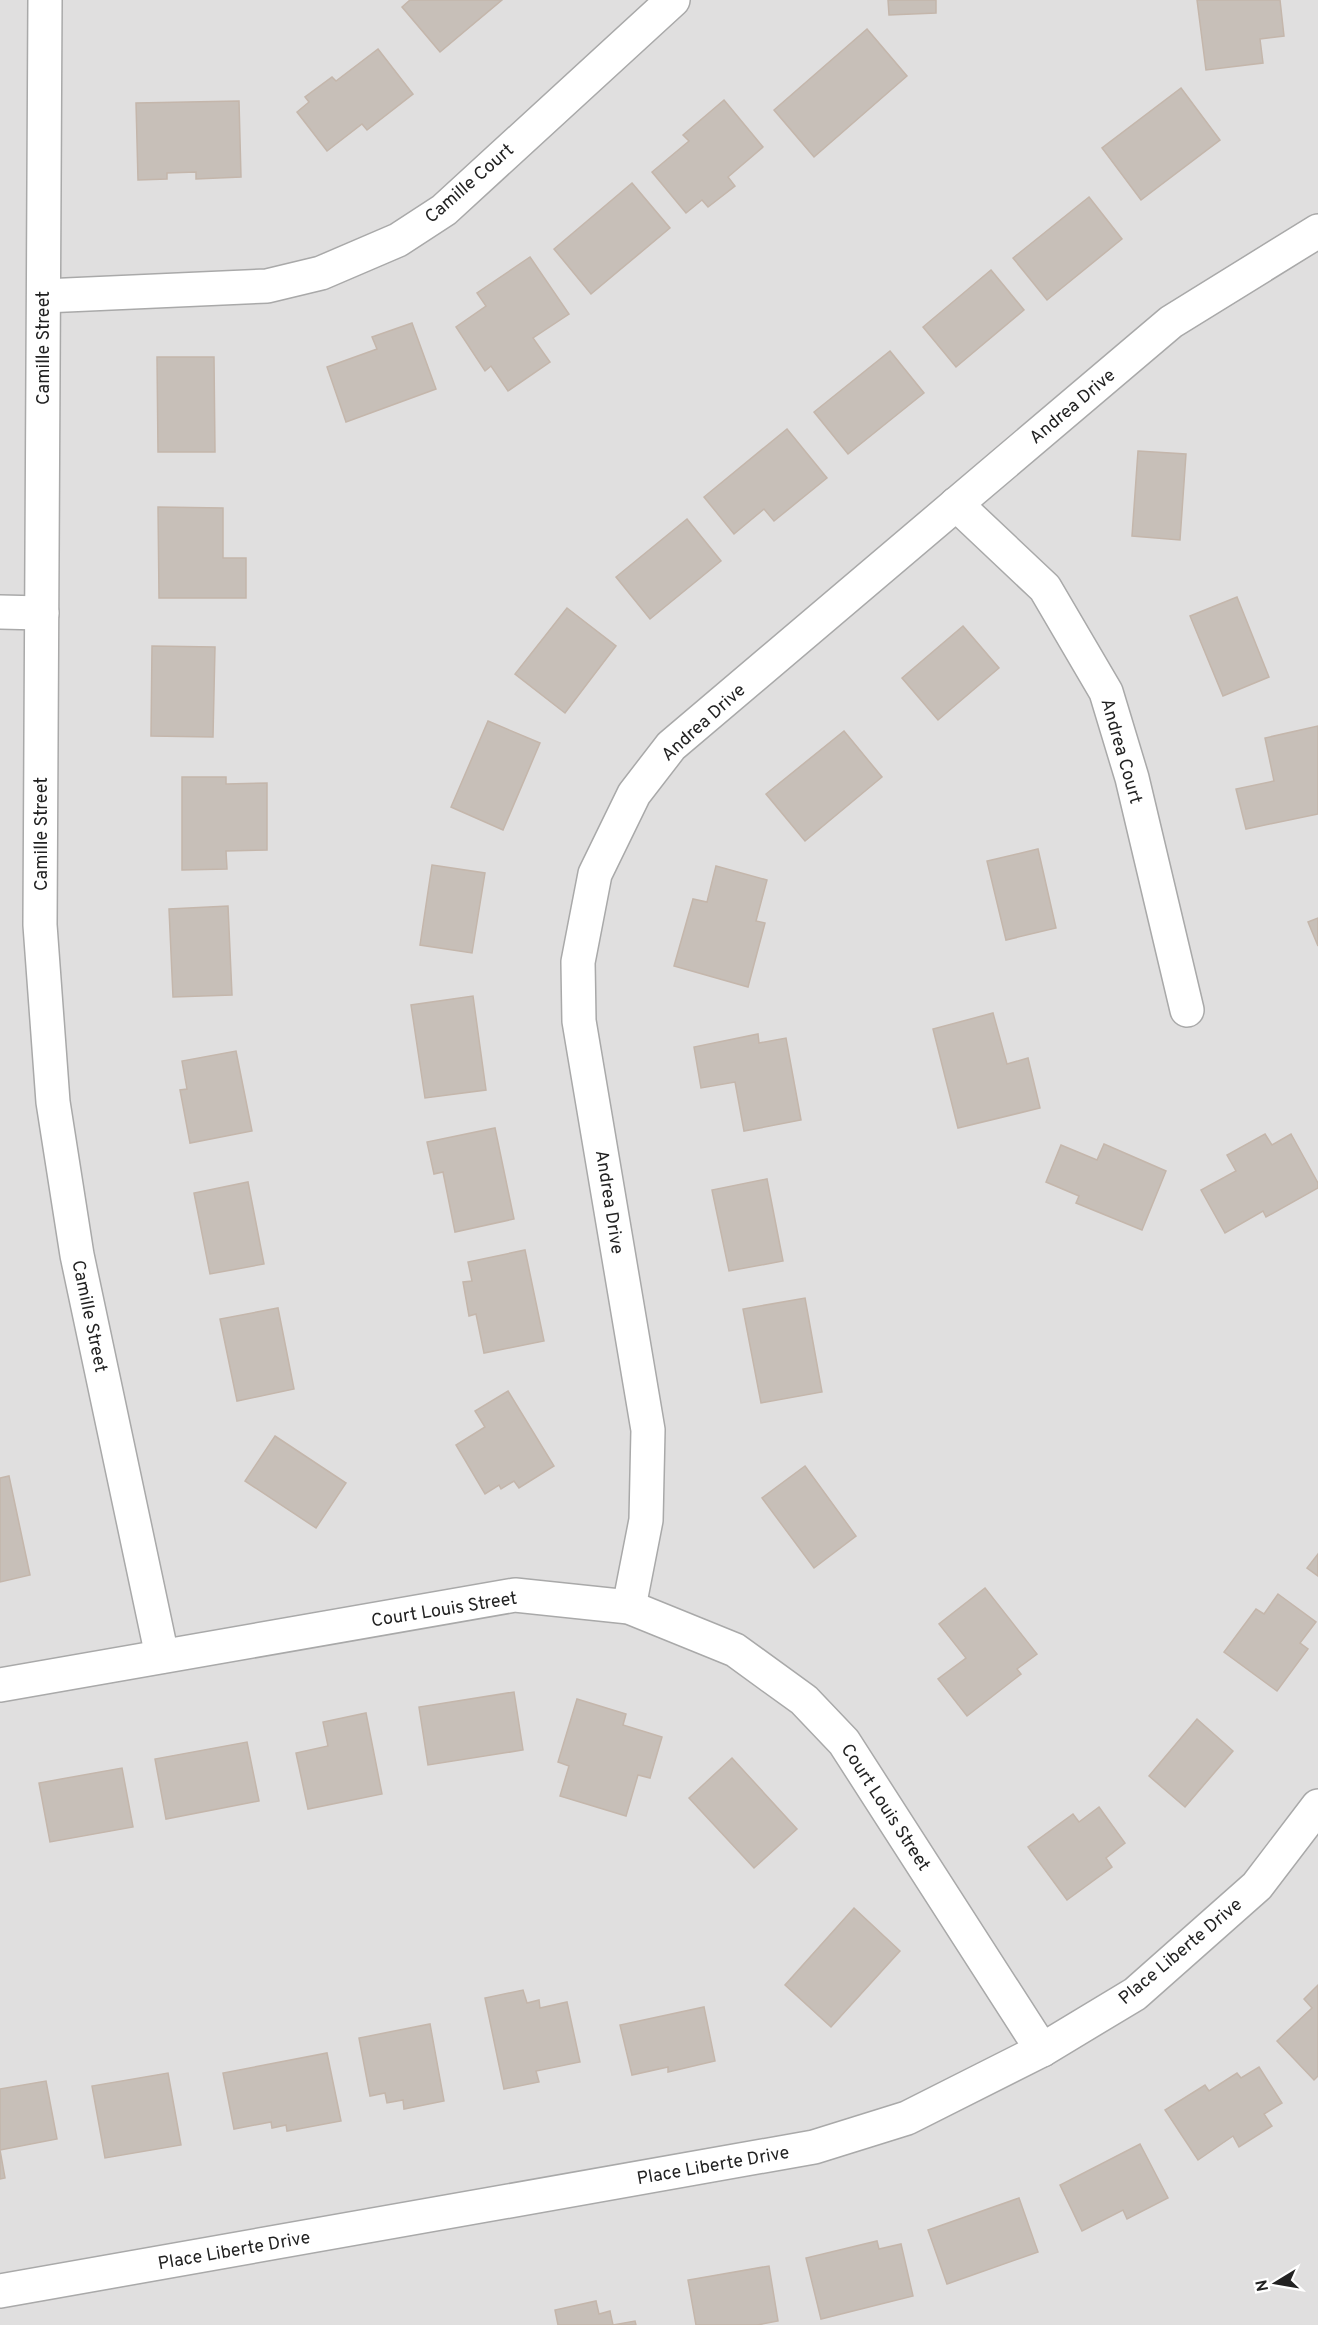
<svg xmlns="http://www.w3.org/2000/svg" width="1318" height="2325" font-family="Overpass,sans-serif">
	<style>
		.residential { fill: #e0dfdf }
		.building { fill: #c7bfb8; stroke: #c4b6ab; stroke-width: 1.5 }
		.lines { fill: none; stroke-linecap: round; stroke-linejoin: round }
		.street-casing { stroke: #a9a9a9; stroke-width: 36 }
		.street { stroke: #fff; stroke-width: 33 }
		.labels { text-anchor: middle; stroke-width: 4.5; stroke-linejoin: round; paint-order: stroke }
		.street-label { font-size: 18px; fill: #222; stroke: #fff }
	</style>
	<rect width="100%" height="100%" fill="#f2efe9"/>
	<!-- residential -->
	<rect class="residential" x="0" y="0" width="1318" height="2325"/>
	<!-- building -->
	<g class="building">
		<path d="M 410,0 L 502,0 L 440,52 L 402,7 Z"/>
		<path d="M 888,0 L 936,0 L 936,13 L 889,15 Z"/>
		<path d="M 1197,0 L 1280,0 L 1284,36 L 1260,39 L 1263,63 L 1206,70 Z"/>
		<path d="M 867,29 L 907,76 L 814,157 L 774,110 Z"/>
		<path d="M 378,49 L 413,94 L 367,130 L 362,124 L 327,151 L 297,112 L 309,102 L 305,97 L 332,77 L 336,81 Z"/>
		<path d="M 1181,88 L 1220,140 L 1141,200 L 1102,148 Z"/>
		<path d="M 724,100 L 763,147 L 728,177 L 735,186 L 708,207 L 702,200 L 686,213 L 652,172 L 689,141 L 683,135 Z"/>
		<path d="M 239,101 L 241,177 L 196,179 L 196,172 L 167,173 L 167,179 L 138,180 L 136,103 Z"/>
		<path d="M 632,183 L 670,228 L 591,294 L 554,249 Z"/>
		<path d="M 1089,197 L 1122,239 L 1047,300 L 1013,258 Z"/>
		<path d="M 530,257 L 569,314 L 533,338 L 550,362 L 508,391 L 491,366 L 485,371 L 456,327 L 486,306 L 477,293 Z"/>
		<path d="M 991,270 L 1024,310 L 956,367 L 923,327 Z"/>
		<path d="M 412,323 L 436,389 L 346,422 L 327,367 L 377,349 L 372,337 Z"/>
		<path d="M 890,351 L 924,393 L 848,454 L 814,412 Z"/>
		<path d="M 157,357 L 214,357 L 215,452 L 158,452 Z"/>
		<path d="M 787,429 L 827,478 L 774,521 L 764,509 L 734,534 L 704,497 Z"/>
		<path d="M 1138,451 L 1186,454 L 1180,540 L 1132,536 Z"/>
		<path d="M 158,507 L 223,508 L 223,558 L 246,558 L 246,598 L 159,598 Z"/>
		<path d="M 687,519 L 721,561 L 650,619 L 616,577 Z"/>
		<path d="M 1237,597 L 1269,677 L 1223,696 L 1190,616 Z"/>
		<path d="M 567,608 L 616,646 L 565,713 L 515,674 Z"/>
		<path d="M 963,626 L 999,668 L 938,720 L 902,678 Z"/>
		<path d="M 152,646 L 215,647 L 213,737 L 151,736 Z"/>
		<path d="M 488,721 L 540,743 L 503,830 L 451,807 Z"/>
		<path d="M 1318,726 L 1318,814 L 1246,829 L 1236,789 L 1274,781 L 1265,738 Z"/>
		<path d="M 844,731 L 882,777 L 805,841 L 766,794 Z"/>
		<path d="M 182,777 L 226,777 L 226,784 L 267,783 L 267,850 L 226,851 L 227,869 L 182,870 Z"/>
		<path d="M 1038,849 L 1056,928 L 1006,940 L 987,861 Z"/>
		<path d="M 432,865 L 485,873 L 472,953 L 420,945 Z"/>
		<path d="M 716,866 L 767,880 L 756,921 L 765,923 L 748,987 L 674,966 L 693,899 L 707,902 Z"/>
		<path d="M 228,906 L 232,995 L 173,997 L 169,909 Z"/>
		<path d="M 1318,918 L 1318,946 L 1308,922 Z"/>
		<path d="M 473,996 L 486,1090 L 425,1098 L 411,1005 Z"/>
		<path d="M 993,1013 L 1007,1064 L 1028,1058 L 1040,1108 L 958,1128 L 933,1029 Z"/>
		<path d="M 758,1034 L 759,1043 L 786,1038 L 801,1120 L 744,1131 L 735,1082 L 701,1088 L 694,1047 Z"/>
		<path d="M 236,1051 L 252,1131 L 190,1143 L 180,1090 L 187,1089 L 182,1061 Z"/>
		<path d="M 495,1128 L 514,1219 L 455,1232 L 443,1172 L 434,1174 L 427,1142 Z"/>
		<path d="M 1265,1134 L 1272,1145 L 1291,1134 L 1318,1183 L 1318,1188 L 1266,1217 L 1263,1211 L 1225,1233 L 1201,1190 L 1236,1171 L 1227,1155 Z"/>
		<path d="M 1104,1144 L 1166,1171 L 1142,1230 L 1076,1203 L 1079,1196 L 1046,1182 L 1061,1145 L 1097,1160 Z"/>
		<path d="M 767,1179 L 783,1261 L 729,1271 L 712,1190 Z"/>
		<path d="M 248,1182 L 264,1264 L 210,1274 L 194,1193 Z"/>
		<path d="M 525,1250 L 544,1341 L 484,1353 L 476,1314 L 469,1316 L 463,1282 L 472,1281 L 468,1262 Z"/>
		<path d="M 805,1298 L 822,1392 L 761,1403 L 743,1309 Z"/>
		<path d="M 278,1308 L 294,1389 L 237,1401 L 220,1319 Z"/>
		<path d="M 508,1391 L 554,1466 L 519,1488 L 514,1481 L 501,1489 L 499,1485 L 485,1494 L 456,1445 L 485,1427 L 475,1411 Z"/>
		<path d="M 275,1436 L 346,1483 L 316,1528 L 245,1481 Z"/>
		<path d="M 805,1466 L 856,1536 L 814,1568 L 762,1498 Z"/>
		<path d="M 9,1476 L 30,1575 L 0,1582 L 0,1478 Z"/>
		<path d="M 1318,1554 L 1318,1576 L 1307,1568 Z"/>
		<path d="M 985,1588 L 1037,1654 L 1017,1669 L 1021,1674 L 967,1716 L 938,1679 L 966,1658 L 939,1624 Z"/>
		<path d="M 1278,1594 L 1316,1622 L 1300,1643 L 1308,1649 L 1277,1691 L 1224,1652 L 1256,1609 L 1264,1614 Z"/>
		<path d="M 514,1692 L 523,1750 L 428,1765 L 419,1707 Z"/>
		<path d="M 577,1699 L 626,1714 L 623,1725 L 662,1737 L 650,1778 L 638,1775 L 626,1816 L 560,1796 L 569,1766 L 558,1762 Z"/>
		<path d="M 366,1713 L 382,1794 L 308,1809 L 296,1753 L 328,1746 L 323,1722 Z"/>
		<path d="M 1197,1719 L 1233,1751 L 1185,1807 L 1149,1776 Z"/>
		<path d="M 247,1742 L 259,1801 L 166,1819 L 155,1759 Z"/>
		<path d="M 732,1758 L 797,1829 L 754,1868 L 689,1798 Z"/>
		<path d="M 122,1768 L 133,1827 L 50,1842 L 39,1783 Z"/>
		<path d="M 1099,1807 L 1125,1843 L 1106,1858 L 1112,1867 L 1067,1900 L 1028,1847 L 1073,1814 L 1079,1822 Z"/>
		<path d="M 854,1908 L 900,1951 L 831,2027 L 785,1985 Z"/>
		<path d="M 1318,1985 L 1318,2076 L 1314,2080 L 1277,2041 L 1312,2008 L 1304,1999 Z"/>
		<path d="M 523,1990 L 527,2003 L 539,2000 L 540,2008 L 567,2002 L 580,2062 L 536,2071 L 539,2082 L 504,2089 L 485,1998 Z"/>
		<path d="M 704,2007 L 715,2061 L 668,2072 L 668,2067 L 632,2075 L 620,2025 Z"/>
		<path d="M 430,2024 L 444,2101 L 404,2109 L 403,2100 L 387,2103 L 385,2093 L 370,2096 L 359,2038 Z"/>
		<path d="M 327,2053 L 341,2121 L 287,2131 L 286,2125 L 272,2128 L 271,2122 L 234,2129 L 223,2073 Z"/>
		<path d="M 1259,2067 L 1282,2103 L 1264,2114 L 1272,2126 L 1239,2147 L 1233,2136 L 1198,2160 L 1165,2110 L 1205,2085 L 1209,2091 L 1237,2073 L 1241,2078 Z"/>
		<path d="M 168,2073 L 181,2145 L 105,2158 L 92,2086 Z"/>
		<path d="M 46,2081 L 57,2139 L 0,2150 L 5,2178 L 0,2179 L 0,2089 Z"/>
		<path d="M 1140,2144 L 1168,2198 L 1127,2219 L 1123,2210 L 1082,2231 L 1060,2185 Z"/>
		<path d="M 1019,2198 L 1038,2252 L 947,2284 L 928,2230 Z"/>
		<path d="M 877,2241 L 879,2249 L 901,2244 L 913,2296 L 821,2319 L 806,2258 Z"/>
		<path d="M 769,2266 L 778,2321 L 757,2325 L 696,2325 L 688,2280 Z"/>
		<path d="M 596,2301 L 599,2314 L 610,2311 L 613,2325 L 635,2321 L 636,2325 L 558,2325 L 555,2310 Z"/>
	</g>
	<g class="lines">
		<defs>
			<g id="street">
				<path d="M 45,0 L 40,925 L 53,1102 L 77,1255 L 162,1656"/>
				<path d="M 44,296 L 267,286 L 321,273 L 398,240 L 444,210 L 673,0"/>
				<path d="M 956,504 L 1045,588 L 1106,692 L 1132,778 L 1187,1010"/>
				<path d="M 0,612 L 42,613"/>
				<path d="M 629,1607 L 646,1520 L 648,1430 L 579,1021 L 578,962 L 595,874 L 634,794 L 671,746 L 1171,322 L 1318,231"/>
				<path d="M 0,1685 L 515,1595 L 629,1607 L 735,1650 L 804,1700 L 844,1742 L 1042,2050"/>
				<path d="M 0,2291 L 814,2147 L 907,2118 L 1042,2050 L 1135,1994 L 1257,1886 L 1318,1806"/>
			</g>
		</defs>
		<!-- street casing -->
		<use href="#street" class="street-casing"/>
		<!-- street -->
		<use href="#street" class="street"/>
	</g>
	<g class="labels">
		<!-- street labels -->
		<g class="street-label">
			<text transform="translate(469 183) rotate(-41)" y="6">Camille Court</text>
			<text transform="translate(43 348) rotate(-90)" y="6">Camille Street</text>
			<text transform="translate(1072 406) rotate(-40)" y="6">Andrea Drive</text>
			<text transform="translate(703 722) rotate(-42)" y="6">Andrea Drive</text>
			<text transform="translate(1122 751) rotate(74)" y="6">Andrea Court</text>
			<text transform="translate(41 834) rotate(-90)" y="6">Camille Street</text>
			<text transform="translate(610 1202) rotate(81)" y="6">Andrea Drive</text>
			<text transform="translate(90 1316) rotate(78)" y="6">Camille Street</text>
			<text transform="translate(444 1609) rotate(-9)" y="6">Court Louis Street</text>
			<text transform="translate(886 1807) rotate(57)" y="6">Court Louis Street</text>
			<text transform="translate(1180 1951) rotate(-40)" y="6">Place Liberte Drive</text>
			<text transform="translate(713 2165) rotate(-10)" y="6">Place Liberte Drive</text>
			<text transform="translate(234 2250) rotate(-10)" y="6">Place Liberte Drive</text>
		</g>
	</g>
	<!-- north arrow -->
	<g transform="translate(1276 2283) rotate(259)" stroke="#ffffff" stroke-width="4.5" paint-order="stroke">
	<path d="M0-4.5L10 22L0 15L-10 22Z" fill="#222222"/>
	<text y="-9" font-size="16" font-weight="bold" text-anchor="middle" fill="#222222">N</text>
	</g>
</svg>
